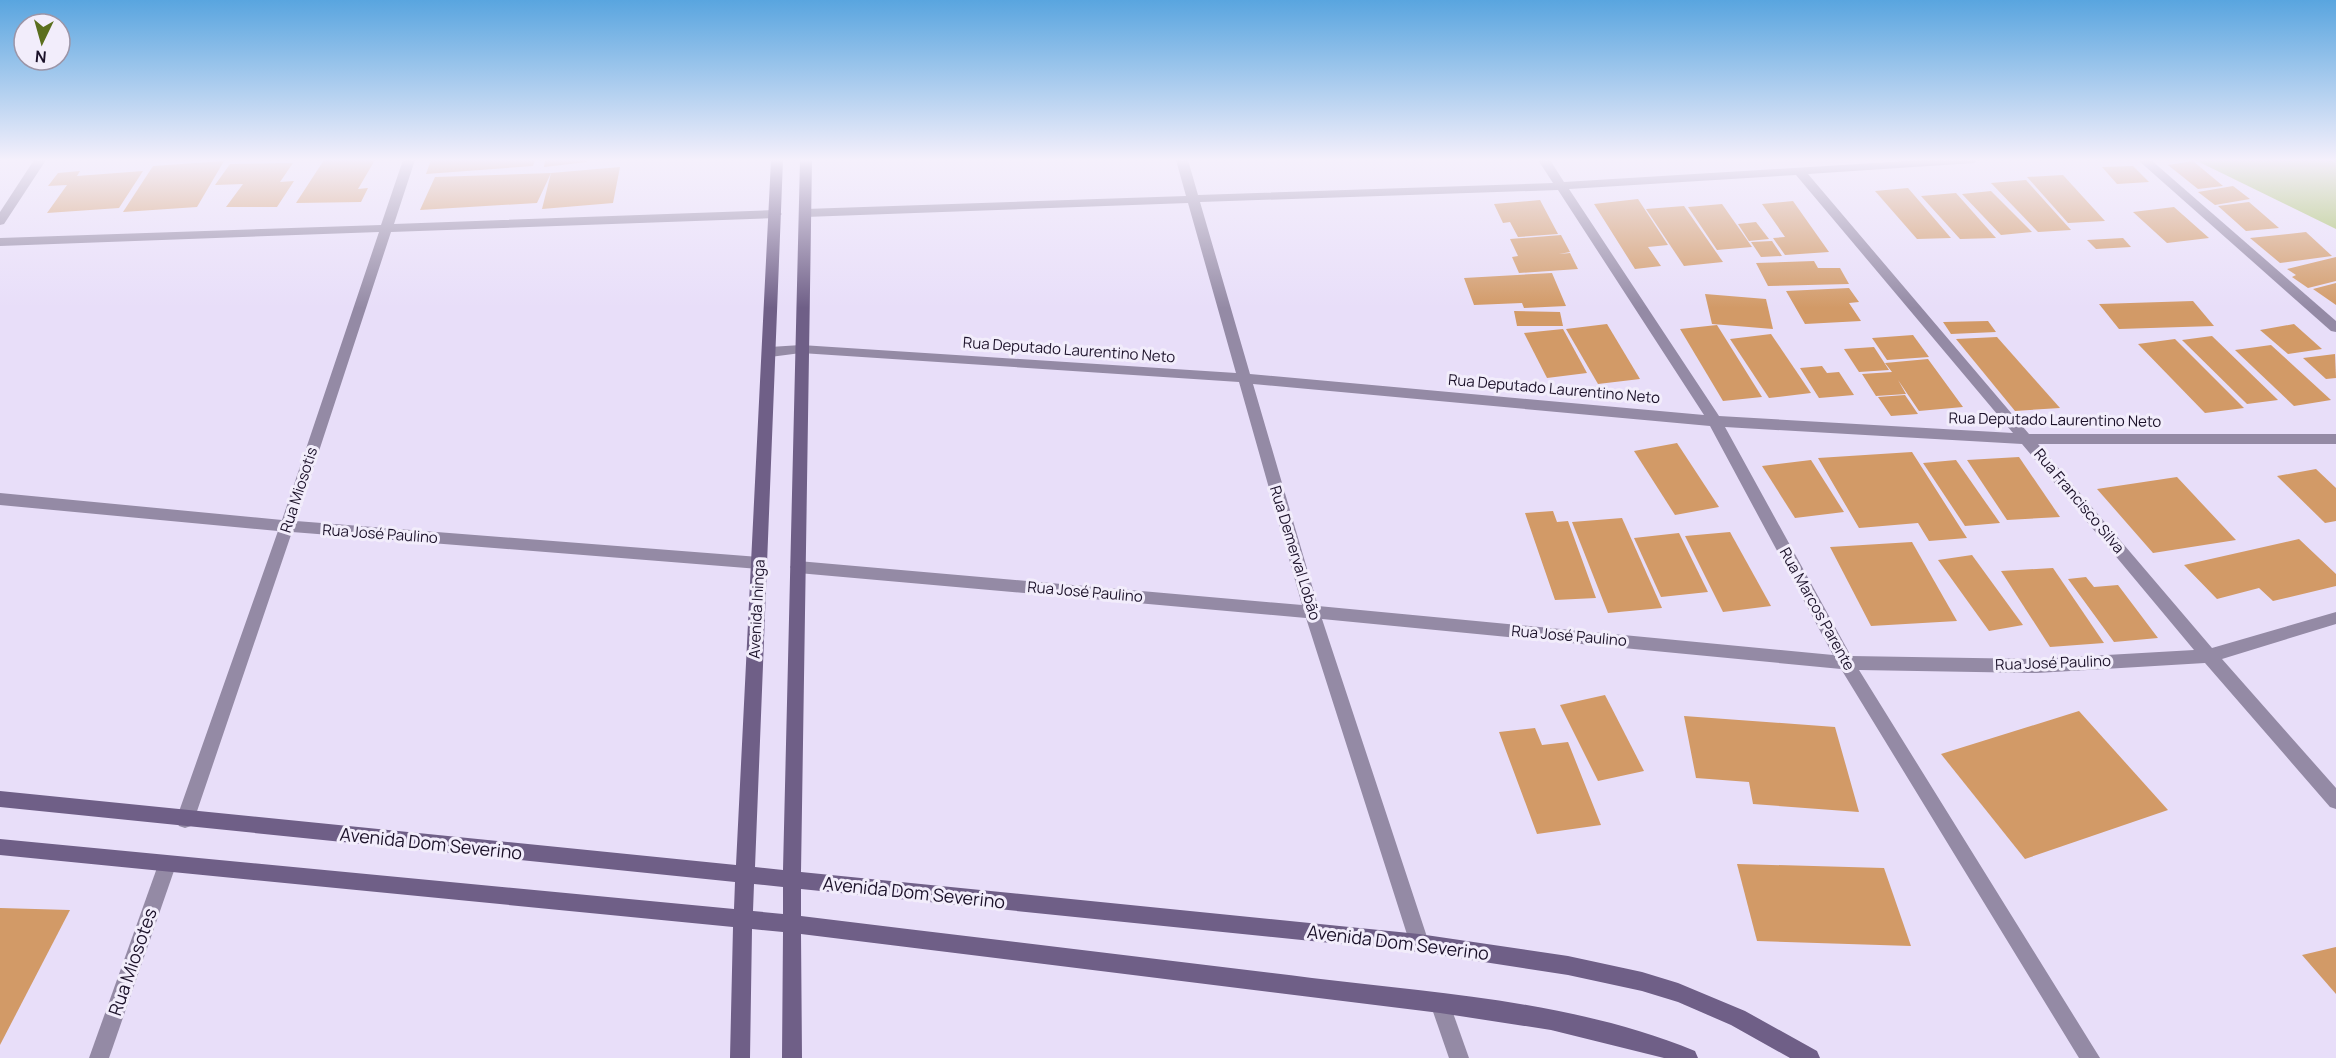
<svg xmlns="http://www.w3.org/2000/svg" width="2336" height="1058" font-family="Manrope,sans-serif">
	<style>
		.green { fill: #a1bd5b }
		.building { fill: #d29a67 }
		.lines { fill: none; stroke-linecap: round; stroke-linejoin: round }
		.minor { fill: #948aa5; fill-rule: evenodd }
		.secondary { fill: #6f5f87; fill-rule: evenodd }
		.labels { text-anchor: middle; stroke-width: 6; stroke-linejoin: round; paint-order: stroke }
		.street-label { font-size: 15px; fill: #1b1129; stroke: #f2edfb }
		.near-street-label { font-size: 18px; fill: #1b1129; stroke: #f2edfb }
	</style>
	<rect width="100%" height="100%" fill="#e8def9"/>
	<!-- green -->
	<path class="green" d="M 2195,160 L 2336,160 L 2336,229 Z"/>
	<!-- building -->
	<g class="building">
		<path d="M 324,160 L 375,160 L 358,189 L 368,188 L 361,202 L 296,203 Z"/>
		<path d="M 431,160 L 535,160 L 533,166 L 426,174 Z"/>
		<path d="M 545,160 L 587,160 L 587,162 L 544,167 Z"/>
		<path d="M 224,161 L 197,207 L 123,212 L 153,166 Z"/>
		<path d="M 2193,161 L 2223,186 L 2198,189 L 2168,165 Z"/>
		<path d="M 293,163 L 280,182 L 294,181 L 277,207 L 226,207 L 243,184 L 215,185 L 230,164 Z"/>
		<path d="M 2133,166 L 2149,182 L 2117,184 L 2102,167 Z"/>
		<path d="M 620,167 L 613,203 L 542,209 L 551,173 Z"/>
		<path d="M 80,171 L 77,176 L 143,171 L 119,208 L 47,213 L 67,185 L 48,186 L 58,173 Z"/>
		<path d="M 551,173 L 537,203 L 420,210 L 435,177 Z"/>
		<path d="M 2063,175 L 2105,221 L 2068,223 L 2027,177 Z"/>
		<path d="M 2026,180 L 2071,230 L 2038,232 L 1991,183 Z"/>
		<path d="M 2233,186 L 2250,199 L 2215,205 L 2198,192 Z"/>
		<path d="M 1908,188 L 1951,238 L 1917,239 L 1875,191 Z"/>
		<path d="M 1991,191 L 2032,232 L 2001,235 L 1962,194 Z"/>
		<path d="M 1956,193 L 1996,238 L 1960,239 L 1921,196 Z"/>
		<path d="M 1638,199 L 1668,245 L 1648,247 L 1661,266 L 1635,269 L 1594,204 Z"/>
		<path d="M 1540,200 L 1558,234 L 1518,237 L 1510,222 L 1503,223 L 1494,204 Z"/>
		<path d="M 1793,201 L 1829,252 L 1785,255 L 1773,238 L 1785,237 L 1762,204 Z"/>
		<path d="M 2249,202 L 2279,228 L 2246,231 L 2218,206 Z"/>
		<path d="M 1722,204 L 1752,247 L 1717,250 L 1688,207 Z"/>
		<path d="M 1684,206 L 1723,262 L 1684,266 L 1646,209 Z"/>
		<path d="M 2174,207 L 2209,238 L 2167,243 L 2133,212 Z"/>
		<path d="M 1756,222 L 1769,239 L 1749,241 L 1738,224 Z"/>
		<path d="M 2306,232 L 2332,256 L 2280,263 L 2250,238 Z"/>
		<path d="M 1561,235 L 1570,252 L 1559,254 L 1570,253 L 1578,269 L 1519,273 L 1512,257 L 1518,256 L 1510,239 Z"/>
		<path d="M 2123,238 L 2131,247 L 2096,249 L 2087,240 Z"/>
		<path d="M 1772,241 L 1782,256 L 1761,257 L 1751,242 Z"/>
		<path d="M 2336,257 L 2336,281 L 2308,288 L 2292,277 L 2296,275 L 2287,269 Z"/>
		<path d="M 1814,261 L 1818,268 L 1840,268 L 1849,284 L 1768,286 L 1756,263 Z"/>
		<path d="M 1552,273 L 1566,306 L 1524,308 L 1522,303 L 1474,305 L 1464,278 Z"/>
		<path d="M 2336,283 L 2336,305 L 2313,289 Z"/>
		<path d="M 1849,288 L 1859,302 L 1849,303 L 1861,321 L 1805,324 L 1786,291 Z"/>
		<path d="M 1705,294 L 1766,299 L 1773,329 L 1712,324 Z"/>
		<path d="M 2193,301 L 2214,326 L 2119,329 L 2099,304 Z"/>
		<path d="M 1514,311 L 1560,312 L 1563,326 L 1517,326 Z"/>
		<path d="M 1988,321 L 1996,332 L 1951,334 L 1943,322 Z"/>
		<path d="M 1607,324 L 1640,379 L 1598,384 L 1566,329 Z"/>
		<path d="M 2294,324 L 2322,349 L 2288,354 L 2260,330 Z"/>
		<path d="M 1717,325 L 1762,397 L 1723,401 L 1680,329 Z"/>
		<path d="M 1563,329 L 1587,373 L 1547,378 L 1524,333 Z"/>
		<path d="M 1771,334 L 1811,393 L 1769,398 L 1730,339 Z"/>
		<path d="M 1913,335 L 1929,357 L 1887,360 L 1872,338 Z"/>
		<path d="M 2212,336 L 2278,400 L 2247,404 L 2182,340 Z"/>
		<path d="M 1997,337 L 2060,408 L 2015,411 L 1956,339 Z"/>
		<path d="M 2175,339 L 2244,408 L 2205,413 L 2138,344 Z"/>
		<path d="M 2271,345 L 2331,400 L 2294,406 L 2235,350 Z"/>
		<path d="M 1874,347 L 1889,370 L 1859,372 L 1844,349 Z"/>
		<path d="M 2335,354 L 2336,378 L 2326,379 L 2303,358 Z"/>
		<path d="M 1928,359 L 1963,407 L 1919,411 L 1898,380 L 1906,394 L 1876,396 L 1862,374 L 1892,372 L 1885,363 Z"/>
		<path d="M 1822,366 L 1827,373 L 1839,372 L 1854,395 L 1819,398 L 1800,368 Z"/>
		<path d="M 1905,395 L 1918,414 L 1891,416 L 1878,397 Z"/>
		<path d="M 1677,443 L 1719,507 L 1675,515 L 1634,451 Z"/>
		<path d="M 1912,452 L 1967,538 L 1929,541 L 1918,523 L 1859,528 L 1818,458 Z"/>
		<path d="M 2019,457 L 2060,517 L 2007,520 L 1967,460 Z"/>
		<path d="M 1811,460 L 1844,512 L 1795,518 L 1762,466 Z"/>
		<path d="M 1956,460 L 2000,523 L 1965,526 L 1923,463 Z"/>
		<path d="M 2316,469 L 2336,488 L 2336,521 L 2325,523 L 2277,476 Z"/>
		<path d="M 2177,477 L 2236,540 L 2153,553 L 2097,489 Z"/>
		<path d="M 1553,511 L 1557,522 L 1568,521 L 1596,598 L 1555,600 L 1525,513 Z"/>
		<path d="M 1622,518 L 1662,608 L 1608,613 L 1572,522 Z"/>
		<path d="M 1730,532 L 1771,606 L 1723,612 L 1685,536 Z"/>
		<path d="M 1679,533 L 1708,592 L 1661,597 L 1634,538 Z"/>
		<path d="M 2299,539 L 2336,574 L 2336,586 L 2273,601 L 2259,588 L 2217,599 L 2184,565 Z"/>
		<path d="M 1912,542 L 1957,621 L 1871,626 L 1830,547 Z"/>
		<path d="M 1972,555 L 2023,625 L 1989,631 L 1938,560 Z"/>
		<path d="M 2053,568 L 2104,643 L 2050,647 L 2001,571 Z"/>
		<path d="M 2086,577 L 2094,587 L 2118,585 L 2158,638 L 2114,642 L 2068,579 Z"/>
		<path d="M 1605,695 L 1644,771 L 1598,781 L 1560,705 Z"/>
		<path d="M 2079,711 L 2168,810 L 2025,859 L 1941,754 Z"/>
		<path d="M 1684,716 L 1835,727 L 1859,812 L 1753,804 L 1749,782 L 1696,778 Z"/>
		<path d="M 1535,728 L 1542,745 L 1568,742 L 1601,825 L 1537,834 L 1499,732 Z"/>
		<path d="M 1737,864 L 1884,868 L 1911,946 L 1757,941 Z"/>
		<path d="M 0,908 L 70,910 L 0,1045 Z"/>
		<path d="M 2336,947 L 2336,994 L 2302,955 Z"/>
	</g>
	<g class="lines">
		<!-- minor -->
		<g class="minor">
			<path d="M 34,160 L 46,160 L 4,224 L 0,225 L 0,212 Z"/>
			<path d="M 403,160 L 415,160 L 394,224 L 776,210 L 782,214 L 776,218 L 391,232 L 296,521 L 759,557 L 764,559 L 767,563 L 764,567 L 759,569 L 292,532 L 194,820 L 191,826 L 185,828 L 179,826 L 176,820 L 278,531 L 0,505 L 0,493 L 282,520 L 379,232 L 0,246 L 0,238 L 381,225 Z"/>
			<path d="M 1176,160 L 1188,160 L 1198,195 L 1553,183 L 1538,160 L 1550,160 L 1564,182 L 1923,160 L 1980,160 L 1974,163 L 1808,174 L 2029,434 L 2336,434 L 2336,444 L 2038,444 L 2212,648 L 2336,612 L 2336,624 L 2222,659 L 2336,788 L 2336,809 L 2330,807 L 2205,663 L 2037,673 L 1859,670 L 2100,1058 L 2079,1058 L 1841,669 L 1322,619 L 1429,943 L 1426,950 L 1419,952 L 1412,950 L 1306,618 L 798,573 L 793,571 L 790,567 L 793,563 L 798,561 L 1302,605 L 1239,382 L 801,353 L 770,357 L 763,352 L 770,347 L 801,345 L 1236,373 L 1188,203 L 805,217 L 799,213 L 805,209 L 1186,196 ZM 1796,175 L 2013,433 L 1719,416 L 1569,189 ZM 1558,190 L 1704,415 L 1250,374 L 1200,202 ZM 1253,384 L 1710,426 L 1833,655 L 1318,606 ZM 1725,427 L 2022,444 L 2194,650 L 2037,659 L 1851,656 Z"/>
			<path d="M 2138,160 L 2151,160 L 2336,321 L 2336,332 L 2331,331 Z"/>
			<path d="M 167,856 L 173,859 L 176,865 L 109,1058 L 89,1058 L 158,865 L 161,859 Z"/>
			<path d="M 1440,993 L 1447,996 L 1469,1058 L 1449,1058 L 1430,1003 L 1433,996 Z"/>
		</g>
		<!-- secondary -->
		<path class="secondary" d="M 771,160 L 783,160 L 755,867 L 783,870 L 800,160 L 812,160 L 801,872 L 1419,934 L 1568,956 L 1642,972 L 1678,983 L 1745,1011 L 1817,1051 L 1820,1058 L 1790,1058 L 1731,1025 L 1678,1002 L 1642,991 L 1568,975 L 1419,952 L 801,889 L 801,916 C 972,937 1142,957 1312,978 C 1438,993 1577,1002 1695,1051 L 1698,1058 L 1664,1058 L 1551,1030 L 1440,1013 L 801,934 L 802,1058 L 782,1058 L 783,932 L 752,929 L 750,1058 L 730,1058 L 733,927 L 0,855 L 0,839 L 734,909 L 735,882 L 0,807 L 0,791 L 736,865 ZM 754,884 L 783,887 L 783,914 L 753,911 Z"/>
	</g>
	<!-- sky -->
	<linearGradient id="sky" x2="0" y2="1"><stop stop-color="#59a5df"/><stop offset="0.52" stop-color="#f5f0fc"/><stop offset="1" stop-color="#f5f0fc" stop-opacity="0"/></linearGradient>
	<rect width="2336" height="308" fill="url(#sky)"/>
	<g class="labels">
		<!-- street labels -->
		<g class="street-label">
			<text transform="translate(1069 350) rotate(4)" y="5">Rua Deputado Laurentino Neto</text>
			<text transform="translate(1554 389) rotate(5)" y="5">Rua Deputado Laurentino Neto</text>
			<text transform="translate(2055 420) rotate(1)" y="5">Rua Deputado Laurentino Neto</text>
			<text transform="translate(299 490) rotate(-72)" y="5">Rua Miosotis</text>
			<text transform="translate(2079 501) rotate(50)" y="5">Rua Francisco Silva</text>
			<text transform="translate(380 534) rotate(4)" y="5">Rua José Paulino</text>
			<text transform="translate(1295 553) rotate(73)" y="5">Rua Demerval Lobão</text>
			<text transform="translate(1085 592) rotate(5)" y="5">Rua José Paulino</text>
			<text transform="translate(757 609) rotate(-87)" y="5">Avenida Ininga</text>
			<text transform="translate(1817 609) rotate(61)" y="5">Rua Marcos Parente</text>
			<text transform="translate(1569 636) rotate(5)" y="5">Rua José Paulino</text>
			<text transform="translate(2053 663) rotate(-2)" y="5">Rua José Paulino</text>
		</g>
		<!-- near-street labels -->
		<g class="near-street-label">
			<text transform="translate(431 844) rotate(6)" y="6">Avenida Dom Severino</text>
			<text transform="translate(914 893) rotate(6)" y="6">Avenida Dom Severino</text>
			<text transform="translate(1398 943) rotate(7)" y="6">Avenida Dom Severino</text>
			<text transform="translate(133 962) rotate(-71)" y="6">Rua Miosotes</text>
		</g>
	</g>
	<!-- north arrow -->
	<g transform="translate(42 42) rotate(185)"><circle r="28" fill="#f2edfb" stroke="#9c95a7" stroke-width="1.5"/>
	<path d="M0-4.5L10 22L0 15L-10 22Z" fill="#5b6f1e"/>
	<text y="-9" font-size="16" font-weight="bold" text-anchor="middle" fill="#1b1129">N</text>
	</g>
</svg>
